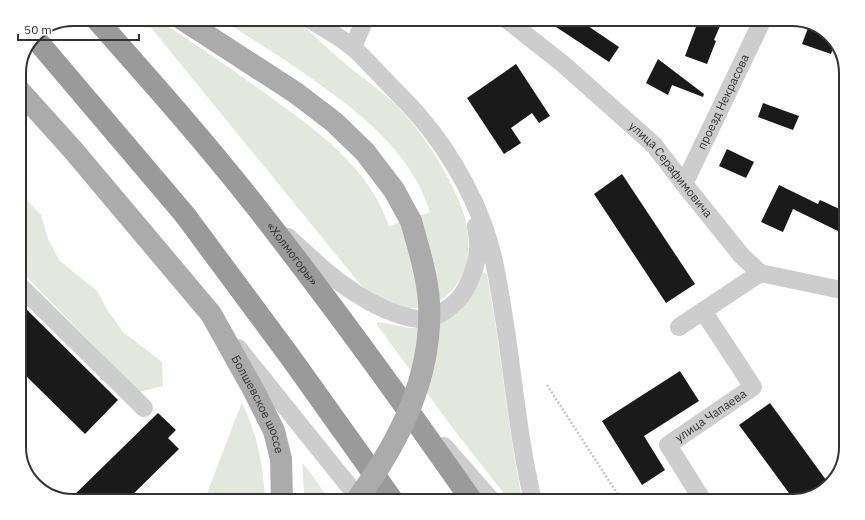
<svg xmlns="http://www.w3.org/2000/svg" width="865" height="520" font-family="'IBM Plex Sans',sans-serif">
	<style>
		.green { fill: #e2e8dd }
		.building { fill: #1a1a1a }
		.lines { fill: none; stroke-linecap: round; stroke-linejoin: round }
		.path { stroke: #c7c7c7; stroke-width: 2.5; stroke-dasharray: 2 2; stroke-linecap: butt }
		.minor { stroke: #cdcdcd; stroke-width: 18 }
		.major { stroke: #ababab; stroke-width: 22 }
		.highway { stroke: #9a9a9a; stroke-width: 22 }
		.major-bridge { stroke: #ababab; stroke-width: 22 }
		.labels { text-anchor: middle; stroke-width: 4; stroke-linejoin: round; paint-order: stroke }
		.street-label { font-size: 12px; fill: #333; stroke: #fff }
		.rim { fill: none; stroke: #333; stroke-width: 2 }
	</style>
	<rect width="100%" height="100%" fill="#fff"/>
	<!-- green -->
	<g class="green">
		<path d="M 144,19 L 157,19 C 198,46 238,73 277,102 C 309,125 342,149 365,181 C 376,195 383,210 389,226 L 430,212 C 411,151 359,112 308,76 C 280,56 250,38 221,19 L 294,19 L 300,22 C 314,35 328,49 342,61 C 358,75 376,87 392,101 C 419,127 446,168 460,204 C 467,221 471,241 467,260 C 462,285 441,309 413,308 C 409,308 405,308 401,307 C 397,306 392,303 387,301 C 375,296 369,293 360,284 Z"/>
		<path d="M 19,196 L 24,197 L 41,215 L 48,239 L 59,260 L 97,291 L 108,311 L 123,332 L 162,362 L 163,386 L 139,392 L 19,269 Z"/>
		<path d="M 483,272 L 485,273 L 487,275 C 501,348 507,422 521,494 L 520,498 L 516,501 L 509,500 L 452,427 L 377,325 L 377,323 L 379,322 L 408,328 L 420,328 Z"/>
		<path d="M 242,402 C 253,428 260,447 263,477 C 264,486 266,493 262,501 L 204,501 Z"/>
		<path d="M 302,463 L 307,468 L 330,501 L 302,501 L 304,491 Z"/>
	</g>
	<!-- building -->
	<g class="building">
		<path d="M 544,19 L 589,19 L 585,24 L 619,47 L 609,62 Z"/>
		<path d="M 699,19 L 723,19 L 714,40 L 716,41 L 707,64 L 685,56 Z"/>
		<path d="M 808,28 L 829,36 L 835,42 L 831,54 L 802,44 Z"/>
		<path d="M 658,59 L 704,94 L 703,97 L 672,85 L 668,95 L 646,83 Z"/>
		<path d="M 516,64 L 550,116 L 539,123 L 532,113 L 511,128 L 521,143 L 504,154 L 467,98 Z"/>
		<path d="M 763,103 L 799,116 L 793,130 L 758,117 Z"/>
		<path d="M 727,149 L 754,162 L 746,178 L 719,166 Z"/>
		<path d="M 622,174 L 695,284 L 666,303 L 594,194 Z"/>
		<path d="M 779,185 L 818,204 L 820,200 L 846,212 L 846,235 L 793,209 L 783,232 L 761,222 Z"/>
		<path d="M 19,302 L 118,400 L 85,434 L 19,369 Z"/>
		<path d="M 680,371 L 699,401 L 644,436 L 665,470 L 642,485 L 602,421 Z"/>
		<path d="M 770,403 L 829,484 L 819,494 L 794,500 L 739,425 Z"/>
		<path d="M 158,413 L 176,430 L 168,438 L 179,449 L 126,501 L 69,500 Z"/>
	</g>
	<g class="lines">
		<!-- path -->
		<path class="path" d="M 547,385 L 622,501"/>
		<!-- minor -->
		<g class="minor">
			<path d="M 309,19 C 323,28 339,36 352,47 C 364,57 375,70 386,81 C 397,93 409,104 419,116 C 452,154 482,208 493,257 C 511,337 514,421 533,501"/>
			<path id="s1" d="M 506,19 L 563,64 L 654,145 L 684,184 L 741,255 L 760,273 L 846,291"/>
			<path d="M 353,47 L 365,19"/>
			<path id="s2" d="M 684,184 L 763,19"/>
			<path d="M 288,237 C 321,268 356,301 400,315 C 407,317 416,320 423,319 C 438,318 453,306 461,296 C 469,286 477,263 478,250 C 479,243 477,233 476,226"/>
			<path d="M 19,285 L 144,408"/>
			<path d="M 679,327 L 760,273"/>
			<path d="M 238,348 L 361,501"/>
			<path d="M 444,446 L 492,501"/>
			<path id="s3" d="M 703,501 L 668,445 L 753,387 L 703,311"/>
		</g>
		<!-- major -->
		<g class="major">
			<path d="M 182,19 L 296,93 L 334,122 L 365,152 L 394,190 L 411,221"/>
			<path id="s4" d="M 19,90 L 73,150 L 211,314 L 254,391 L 274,431 L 281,459 L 282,501"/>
		</g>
		<!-- highway -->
		<g class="highway">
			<path id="s5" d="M 96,19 C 151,81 206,143 257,208 C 332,304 403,402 472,501"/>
			<path d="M 34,37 L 185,215 L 291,358 L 393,501"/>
		</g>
		<!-- major-bridge -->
		<path class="major-bridge" d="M 356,501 C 399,442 433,377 429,302 C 427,274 418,247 411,221"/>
	</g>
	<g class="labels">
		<!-- street labels -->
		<g class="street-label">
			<text dy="4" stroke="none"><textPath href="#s2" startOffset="91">проезд Некрасова</textPath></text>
			<text dy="4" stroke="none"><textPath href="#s1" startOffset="224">улица Серафимовича</textPath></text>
			<text dy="4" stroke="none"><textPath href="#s5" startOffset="306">«Холмогоры»</textPath></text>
			<text dy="4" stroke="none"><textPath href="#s4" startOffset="397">Болшевское шоссе</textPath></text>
			<text dy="4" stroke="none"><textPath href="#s3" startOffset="118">улица Чапаева</textPath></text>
		</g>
	</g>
	<!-- crop -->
	<path d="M0 0H865V520H0ZM73 26H792A47 47 0 0 1 839 73V447A47 47 0 0 1 792 494H73A47 47 0 0 1 26 447V73A47 47 0 0 1 73 26Z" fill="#fff" fill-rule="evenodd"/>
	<path class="rim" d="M73 26H792A47 47 0 0 1 839 73V447A47 47 0 0 1 792 494H73A47 47 0 0 1 26 447V73A47 47 0 0 1 73 26Z"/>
	<!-- scale -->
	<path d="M18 34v6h121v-6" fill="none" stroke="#333333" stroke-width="2"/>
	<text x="24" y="34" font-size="12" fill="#333333" stroke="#ffffff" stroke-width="3" paint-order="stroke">50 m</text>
</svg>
